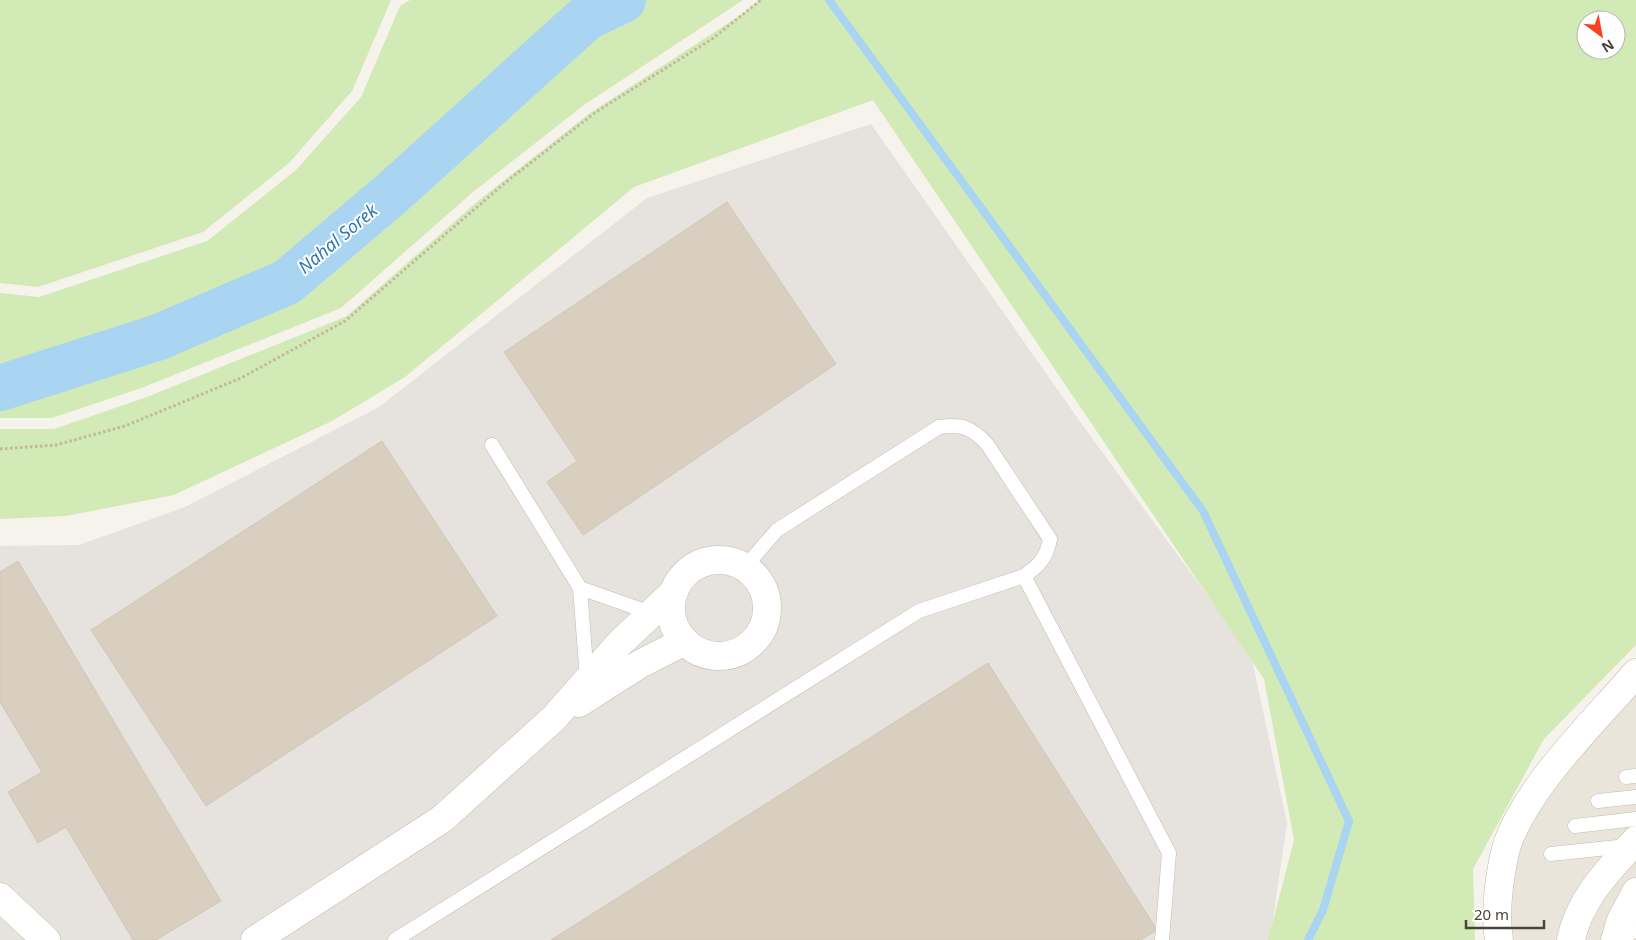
<svg xmlns="http://www.w3.org/2000/svg" width="1636" height="940" font-family="'Noto Sans',sans-serif">
	<style>
		.residential { fill: #eae5da }
		.industrial { fill: #e6e2dd }
		.green { fill: #d2eab5; fill-rule: evenodd }
		.lines { fill: none; stroke-linecap: round; stroke-linejoin: round }
		.stream { stroke: #a9d4f2; stroke-width: 8 }
		.river { stroke: #a9d4f2; stroke-width: 46 }
		.building { fill: #d8cfc1; stroke: #d3c7b4 }
		.service-casing { stroke: #c2bbae; stroke-width: 15 }
		.minor-casing { stroke: #c2bbae; stroke-width: 29 }
		.path { stroke: #c4b79f; stroke-width: 3; stroke-dasharray: 2.5 2.5; stroke-linecap: butt }
		.service { stroke: #fff; stroke-width: 14 }
		.minor { stroke: #fff; stroke-width: 28 }
		.labels { text-anchor: middle; stroke-width: 4; stroke-linejoin: round; paint-order: stroke }
		.water-label { font-size: 18px; font-style: italic; fill: #2e7ab2; stroke: #fff }
	</style>
	<rect width="100%" height="100%" fill="#f6f3ec"/>
	<!-- residential -->
	<path class="residential" d="M 1636,658 L 1636,940 L 1488,940 L 1491,854 Z"/>
	<!-- industrial -->
	<path class="industrial" d="M 871,124 L 1081,423 L 1251,655 L 1287,823 L 1270,940 L 0,940 L 0,546 L 79,545 L 185,507 L 379,407 L 647,198 Z"/>
	<!-- green -->
	<g class="green">
		<path d="M 0,0 L 391,0 L 352,91 L 289,163 L 203,232 L 38,287 L 0,283 Z"/>
		<path d="M 410,0 L 743,0 L 584,105 L 473,192 L 341,308 L 144,387 L 52,418 L 0,418 L 0,293 L 39,297 L 207,241 L 296,170 L 361,97 L 400,6 Z"/>
		<path d="M 759,0 L 1636,0 L 1636,645 L 1544,739 L 1473,869 L 1475,940 L 1268,940 L 1294,840 L 1264,679 L 873,100 L 634,187 L 405,377 L 332,421 L 174,495 L 66,516 L 0,519 L 0,429 L 54,429 L 147,397 L 347,316 L 479,200 L 590,113 L 742,14 ZM 1586,20 L 1616,20 L 1616,50 L 1586,50 Z"/>
	</g>
	<g class="lines">
		<!-- stream -->
		<path class="stream" d="M 829,0 L 1203,511 L 1349,821 L 1323,910 L 1308,940"/>
		<!-- river -->
		<path class="river" d="M 0,388 L 159,337 L 287,282 L 391,194 L 587,17 L 623,0"/>
	</g>
	<!-- building -->
	<g class="building">
		<path d="M 727,202 L 836,364 L 583,535 L 547,482 L 577,461 L 504,352 Z"/>
		<path d="M 382,441 L 497,616 L 206,806 L 91,630 Z"/>
		<path d="M 18,561 L 221,901 L 156,940 L 133,940 L 66,827 L 38,843 L 8,792 L 42,772 L 0,702 L 0,572 Z"/>
		<path d="M 988,663 L 1157,930 L 1141,940 L 551,940 Z"/>
	</g>
	<g class="lines">
		<defs>
			<g id="service">
				<path d="M 492,445 L 580,588 L 587,679"/>
				<path d="M 1024,576 L 1169,853 L 1162,940"/>
				<path d="M 580,588 L 651,613"/>
				<path d="M 1626,777 L 1636,776"/>
				<path d="M 1598,801 L 1636,797"/>
				<path d="M 1575,826 L 1636,819"/>
				<path d="M 1551,854 L 1627,846"/>
				<path d="M 395,940 L 919,611 L 1024,576 C 1039,566 1047,557 1050,539 L 987,444 C 971,427 962,424 939,427 L 777,530 L 745,567"/>
				<path d="M 1622,940 L 1636,929"/>
			</g>
			<g id="minor">
				<circle cx="719" cy="608" r="48"/>
				<path d="M 579,703 L 640,664 L 685,641"/>
				<path d="M 0,897 L 46,940"/>
				<path d="M 255,940 L 442,819 L 554,718 L 620,643 L 674,592"/>
				<path d="M 1499,940 C 1496,923 1497,904 1499,887 C 1501,872 1503,856 1508,842 C 1530,783 1594,722 1636,673"/>
				<path d="M 1571,940 C 1579,899 1609,870 1636,840"/>
				<path d="M 1615,940 L 1621,920 L 1636,892"/>
			</g>
		</defs>
		<!-- service casing -->
		<use href="#service" class="service-casing"/>
		<!-- minor casing -->
		<use href="#minor" class="minor-casing"/>
		<!-- path -->
		<path class="path" d="M 0,449 L 56,445 L 125,426 L 241,378 L 345,321 L 506,182 L 596,112 L 712,39 L 761,0"/>
		<!-- service -->
		<use href="#service" class="service"/>
		<!-- minor -->
		<use href="#minor" class="minor"/>
	</g>
	<g class="labels">
		<!-- water labels -->
		<g class="water-label">
			<text transform="translate(338 239) rotate(-40)" y="6">Nahal Sorek</text>
		</g>
	</g>
	<!-- north arrow -->
	<g transform="translate(1601 35) rotate(148)"><circle r="24" fill="#ffffff" stroke="#b7b4b0"/>
	<path d="M0-4L9 19L0 12L-9 19Z" fill="#fc3f1d"/>
	<text y="-8" font-size="14" font-weight="bold" text-anchor="middle" fill="#4b4439">N</text>
	</g>
	<!-- scale -->
	<path d="M1466 920v8h78v-8" fill="none" stroke="#4b4439" stroke-width="2.5"/>
	<text x="1474" y="920" font-size="15" fill="#4b4439" stroke="#ffffff" stroke-width="4" paint-order="stroke">20 m</text>
</svg>
